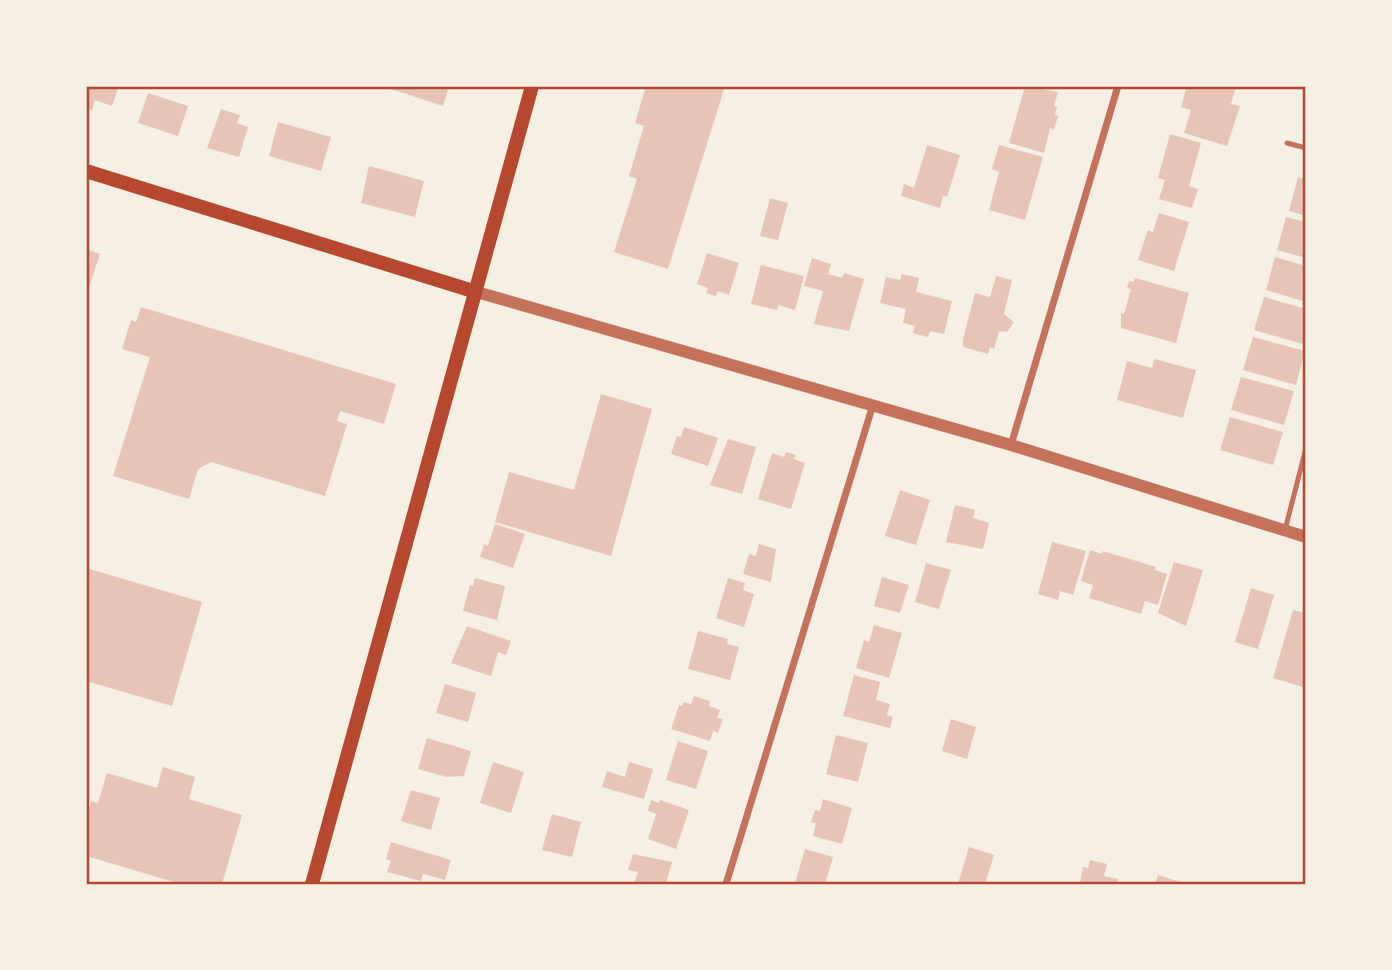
<svg xmlns="http://www.w3.org/2000/svg" width="1392" height="970" font-family="'PT Serif',serif">
	<style>
		.building { fill: #e6c5b7 }
		.lines { fill: none; stroke-linecap: round; stroke-linejoin: round }
		.service { stroke: #c5725c; stroke-width: 5 }
		.minor { stroke: #c5725c; stroke-width: 7 }
		.tertiary { stroke: #c5725c; stroke-width: 12 }
		.secondary { stroke: #b5482f; stroke-width: 14 }
		.neatline { fill: none; stroke: #b5482f; stroke-width: 2.5 }
	</style>
	<rect width="100%" height="100%" fill="#f6efe4"/>
	<!-- building -->
	<g class="building">
		<path d="M 86,86 L 118,89 L 112,106 L 95,100 L 92,110 L 86,108 Z"/>
		<path d="M 382,86 L 449,86 L 443,106 Z"/>
		<path d="M 646,86 L 725,86 L 668,269 L 614,252 L 637,179 L 629,176 L 644,126 L 635,123 Z"/>
		<path d="M 1025,86 L 1058,92 L 1054,106 L 1057,107 L 1055,115 L 1058,116 L 1054,130 L 1050,128 L 1044,153 L 1009,143 Z"/>
		<path d="M 1187,86 L 1236,87 L 1231,104 L 1240,106 L 1227,146 L 1184,133 L 1191,110 L 1181,107 Z"/>
		<path d="M 148,93 L 188,106 L 178,136 L 138,123 Z"/>
		<path d="M 221,109 L 240,115 L 237,123 L 248,127 L 239,157 L 207,148 Z"/>
		<path d="M 278,122 L 331,137 L 321,171 L 269,156 Z"/>
		<path d="M 1170,134 L 1201,143 L 1189,186 L 1198,189 L 1192,208 L 1159,199 L 1165,180 L 1158,178 Z"/>
		<path d="M 927,145 L 960,155 L 947,197 L 943,196 L 940,208 L 901,196 L 904,184 L 914,188 Z"/>
		<path d="M 999,145 L 1043,157 L 1025,220 L 989,210 L 999,172 L 992,169 Z"/>
		<path d="M 369,166 L 424,181 L 415,217 L 361,203 Z"/>
		<path d="M 1298,177 L 1306,180 L 1306,216 L 1289,211 Z"/>
		<path d="M 770,198 L 788,203 L 778,240 L 760,236 Z"/>
		<path d="M 1159,213 L 1189,222 L 1174,271 L 1138,260 L 1148,230 L 1153,232 Z"/>
		<path d="M 1286,217 L 1306,222 L 1306,258 L 1277,250 Z"/>
		<path d="M 86,249 L 100,254 L 86,297 Z"/>
		<path d="M 707,253 L 739,263 L 729,295 L 718,291 L 716,296 L 706,293 L 708,288 L 697,284 Z"/>
		<path d="M 1275,257 L 1306,266 L 1306,302 L 1266,290 Z"/>
		<path d="M 812,258 L 831,264 L 828,274 L 842,278 L 844,273 L 864,279 L 849,331 L 814,324 L 823,291 L 804,286 Z"/>
		<path d="M 761,265 L 804,276 L 795,310 L 778,305 L 777,310 L 751,304 Z"/>
		<path d="M 902,274 L 919,278 L 916,292 L 952,301 L 944,334 L 930,331 L 928,337 L 913,333 L 915,326 L 903,323 L 906,309 L 880,303 L 886,277 L 900,280 Z"/>
		<path d="M 996,276 L 1012,280 L 1004,314 L 1014,322 L 1007,332 L 999,331 L 994,349 L 990,347 L 988,354 L 963,347 L 963,339 L 975,293 L 990,297 Z"/>
		<path d="M 1135,278 L 1189,293 L 1176,343 L 1121,328 L 1121,313 L 1124,314 L 1131,289 L 1127,288 L 1129,281 L 1133,282 Z"/>
		<path d="M 1264,297 L 1306,309 L 1306,345 L 1254,330 Z"/>
		<path d="M 141,307 L 396,384 L 384,424 L 340,411 L 337,421 L 347,424 L 325,496 L 211,462 L 198,469 L 189,499 L 113,476 L 150,357 L 122,349 L 131,320 L 136,322 Z"/>
		<path d="M 1253,337 L 1305,351 L 1296,385 L 1243,370 Z"/>
		<path d="M 1154,359 L 1196,370 L 1183,418 L 1117,400 L 1127,361 L 1152,368 Z"/>
		<path d="M 1241,377 L 1294,391 L 1284,425 L 1231,410 Z"/>
		<path d="M 601,394 L 652,409 L 611,556 L 495,522 L 509,472 L 574,490 Z"/>
		<path d="M 1230,417 L 1283,432 L 1273,465 L 1220,450 Z"/>
		<path d="M 684,427 L 718,438 L 708,466 L 671,454 L 677,436 L 681,437 Z"/>
		<path d="M 728,439 L 756,447 L 742,494 L 710,485 Z"/>
		<path d="M 786,452 L 796,455 L 794,459 L 805,463 L 791,509 L 758,499 L 772,453 L 784,457 Z"/>
		<path d="M 900,490 L 930,500 L 916,545 L 885,536 Z"/>
		<path d="M 955,505 L 975,510 L 973,518 L 989,523 L 983,549 L 946,542 Z"/>
		<path d="M 495,524 L 525,534 L 513,568 L 480,557 L 484,544 L 488,546 Z"/>
		<path d="M 1052,542 L 1086,551 L 1073,595 L 1060,591 L 1058,600 L 1038,594 Z"/>
		<path d="M 759,544 L 776,549 L 771,582 L 743,574 L 749,554 L 756,556 Z"/>
		<path d="M 1090,550 L 1102,554 L 1103,551 L 1156,567 L 1155,570 L 1167,574 L 1158,605 L 1145,601 L 1141,614 L 1089,598 L 1093,585 L 1081,581 Z"/>
		<path d="M 1174,562 L 1203,570 L 1186,626 L 1158,613 Z"/>
		<path d="M 926,563 L 951,570 L 939,609 L 915,602 Z"/>
		<path d="M 86,568 L 202,602 L 172,706 L 86,681 Z"/>
		<path d="M 882,577 L 909,585 L 900,613 L 874,606 Z"/>
		<path d="M 475,578 L 505,586 L 497,620 L 463,611 L 470,585 L 473,586 Z"/>
		<path d="M 728,578 L 745,583 L 743,590 L 754,594 L 744,627 L 716,618 Z"/>
		<path d="M 1251,588 L 1274,595 L 1258,649 L 1235,642 Z"/>
		<path d="M 1293,610 L 1306,613 L 1306,688 L 1273,678 Z"/>
		<path d="M 874,625 L 902,633 L 889,678 L 856,668 L 864,640 L 869,642 Z"/>
		<path d="M 467,626 L 511,641 L 506,655 L 498,652 L 491,676 L 451,663 Z"/>
		<path d="M 698,631 L 728,639 L 727,644 L 739,647 L 730,680 L 688,669 Z"/>
		<path d="M 854,675 L 880,682 L 876,700 L 890,704 L 887,715 L 893,717 L 890,728 L 843,716 Z"/>
		<path d="M 445,684 L 476,693 L 468,722 L 436,713 Z"/>
		<path d="M 694,696 L 710,701 L 709,706 L 720,710 L 717,718 L 723,719 L 718,733 L 713,731 L 710,741 L 671,729 L 679,705 L 682,706 L 684,702 L 691,704 Z"/>
		<path d="M 951,719 L 976,727 L 967,759 L 942,751 Z"/>
		<path d="M 836,735 L 868,743 L 858,782 L 826,774 Z"/>
		<path d="M 427,738 L 471,751 L 464,776 L 447,777 L 418,769 Z"/>
		<path d="M 678,741 L 708,751 L 696,789 L 666,780 Z"/>
		<path d="M 493,762 L 524,772 L 511,813 L 480,803 Z"/>
		<path d="M 629,762 L 653,769 L 644,799 L 602,787 L 607,771 L 625,777 Z"/>
		<path d="M 163,767 L 195,777 L 189,799 L 242,815 L 222,884 L 181,884 L 86,856 L 86,820 L 91,801 L 98,803 L 107,773 L 157,788 Z"/>
		<path d="M 411,790 L 440,798 L 431,830 L 401,821 Z"/>
		<path d="M 823,799 L 852,808 L 842,844 L 813,836 L 816,823 L 811,822 L 815,810 L 820,811 Z"/>
		<path d="M 651,800 L 659,803 L 660,800 L 689,810 L 676,849 L 648,839 L 656,814 L 648,811 Z"/>
		<path d="M 552,814 L 581,822 L 572,857 L 542,850 Z"/>
		<path d="M 391,842 L 451,860 L 445,880 L 423,874 L 421,881 L 387,872 L 391,861 L 386,859 Z"/>
		<path d="M 969,847 L 994,855 L 985,884 L 958,884 Z"/>
		<path d="M 805,849 L 833,857 L 825,884 L 795,883 Z"/>
		<path d="M 633,854 L 672,862 L 666,884 L 634,884 L 638,872 L 628,870 Z"/>
		<path d="M 1090,860 L 1107,864 L 1104,876 L 1118,879 L 1117,884 L 1080,884 L 1083,867 L 1088,868 Z"/>
		<path d="M 1158,875 L 1187,884 L 1155,884 Z"/>
	</g>
	<g class="lines">
		<!-- service -->
		<g class="service">
			<path d="M 1287,143 L 1306,148"/>
			<path d="M 1285,530 L 1306,448"/>
		</g>
		<!-- minor -->
		<g class="minor">
			<path d="M 1011,445 L 1118,86"/>
			<path d="M 726,884 L 872,408"/>
		</g>
		<!-- tertiary -->
		<path class="tertiary" d="M 473,291 L 1011,445 L 1306,537"/>
		<!-- secondary -->
		<g class="secondary">
			<path d="M 86,171 L 473,291"/>
			<path d="M 312,884 L 532,86"/>
		</g>
	</g>
	<!-- border -->
	<rect width="1392" height="970" fill="none" stroke="#f6efe4" stroke-width="175"/>
	<rect x="88" y="88" width="1216" height="795" class="neatline"/>
</svg>
